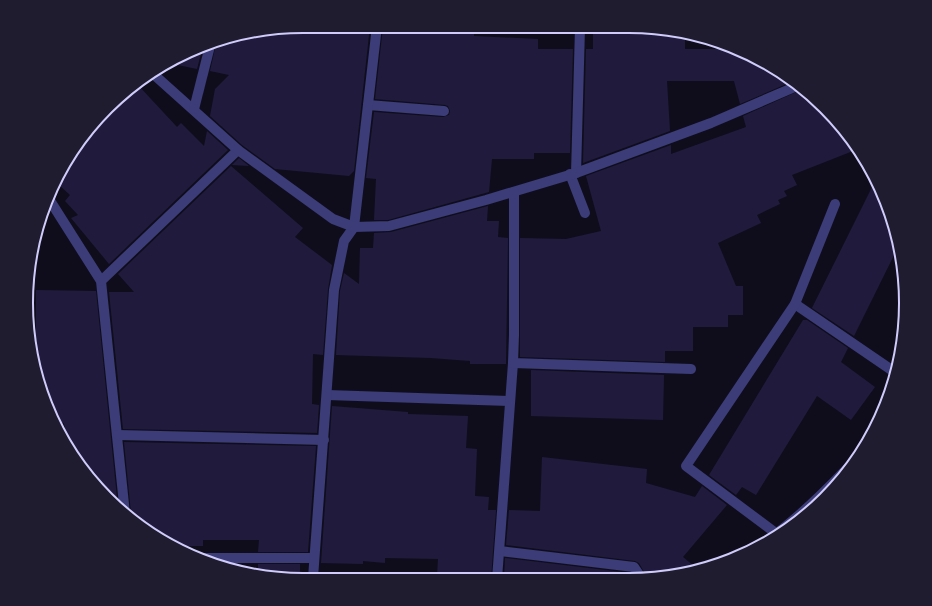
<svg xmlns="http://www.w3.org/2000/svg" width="932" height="606" font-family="'Titillium Web',sans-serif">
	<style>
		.building { fill: #201b3c }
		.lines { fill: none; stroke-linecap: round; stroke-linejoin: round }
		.service { stroke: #3b3c78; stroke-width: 10 }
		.minor { stroke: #3b3c78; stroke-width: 10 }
		.rim { fill: none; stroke: #cfccfb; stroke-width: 2 }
	</style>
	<rect width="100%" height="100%" fill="#0f0d1c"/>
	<!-- building -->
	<g class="building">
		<path d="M 303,26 L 370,26 L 354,171 L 349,176 L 275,169 L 242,145 L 210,116 L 215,89 L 229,75 L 210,71 L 217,40 Z"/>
		<path d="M 383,27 L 416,27 L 474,34 L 474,36 L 538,39 L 538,49 L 573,49 L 570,153 L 534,153 L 534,159 L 492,159 L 489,192 L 388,220 L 374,220 L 376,179 L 366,178 L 374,112 L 443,117 L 449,115 L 450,111 L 448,106 L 445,105 L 375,99 Z"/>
		<path d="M 593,28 L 665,28 L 685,34 L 685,49 L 738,49 L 791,82 L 740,104 L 734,81 L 667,81 L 670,131 L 583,163 L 586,49 L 593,49 Z"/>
		<path d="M 203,46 L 197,69 L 168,63 L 187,54 Z"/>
		<path d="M 137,84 L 177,127 L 181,123 L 204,146 L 207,131 L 228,150 L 109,264 L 71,218 L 78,215 L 65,201 L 70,195 L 57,183 L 83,134 Z"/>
		<path d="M 803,89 L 811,95 L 849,134 L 858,149 L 792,175 L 797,185 L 784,191 L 787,196 L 778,200 L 780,204 L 757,215 L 761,223 L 718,243 L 736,286 L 743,286 L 743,315 L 728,315 L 728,327 L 693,327 L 693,351 L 665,351 L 665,362 L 520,357 L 520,238 L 566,239 L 601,231 L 586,176 L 671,145 L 671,154 L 746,127 L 743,116 Z"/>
		<path d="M 239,158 L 249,166 L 232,165 Z"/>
		<path d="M 231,166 L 303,228 L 295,237 L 332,265 L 328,289 L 323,355 L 313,354 L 312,404 L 319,405 L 317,433 L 123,429 L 109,292 L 134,292 L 118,274 Z"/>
		<path d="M 876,179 L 896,231 L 899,245 L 854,336 L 812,308 Z"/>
		<path d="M 488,206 L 487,221 L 499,221 L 498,237 L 508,238 L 506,364 L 470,364 L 470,361 L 431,358 L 336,355 L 340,291 L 344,273 L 359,284 L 360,248 L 373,248 L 374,233 L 391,232 Z"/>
		<path d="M 36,290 L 96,291 L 118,508 L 73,457 L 68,446 L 64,423 L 58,424 L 35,374 L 33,353 L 36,353 Z"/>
		<path d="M 803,320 L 807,320 L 848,348 L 841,362 L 875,387 L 851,420 L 817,396 L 756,495 L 742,487 L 736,495 L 709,475 Z"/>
		<path d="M 531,370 L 664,375 L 663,420 L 531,416 Z"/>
		<path d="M 332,406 L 408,412 L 408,414 L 468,416 L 466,448 L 477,449 L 475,496 L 489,497 L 488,510 L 496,510 L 491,579 L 437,576 L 438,559 L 385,558 L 385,563 L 363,561 L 363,564 L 321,563 Z"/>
		<path d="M 124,442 L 316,446 L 308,552 L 258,552 L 259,540 L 203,540 L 203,546 L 177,546 L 130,517 L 131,513 Z"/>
		<path d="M 542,457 L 647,469 L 646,483 L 695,497 L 702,486 L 727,505 L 683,557 L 700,571 L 648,579 L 639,563 L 635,561 L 506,545 L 509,510 L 540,511 Z"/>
		<path d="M 505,558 L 630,573 L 634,579 L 504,579 Z"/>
		<path d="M 258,564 L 300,564 L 300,578 L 267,578 L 258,575 Z"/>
	</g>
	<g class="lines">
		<!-- service -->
		<g class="service">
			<path d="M 368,105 L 444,111"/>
			<path d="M 576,173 L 580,28"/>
			<path d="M 570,174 L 585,213"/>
			<path d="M 49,199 L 101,281 L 125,514"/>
			<path d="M 101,281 L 238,150"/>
			<path d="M 795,304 L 896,373"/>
			<path d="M 327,395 L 509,401"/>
			<path d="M 118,435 L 324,440"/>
			<path d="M 777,534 L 686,466 L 795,304 L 835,204"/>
			<path d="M 500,551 L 634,567 L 642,579"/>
			<path d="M 196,558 L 314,558"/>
			<path d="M 313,578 L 334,290 L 344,241 L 354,227 L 377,26"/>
			<path d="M 497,579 L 513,363"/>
		</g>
		<!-- minor -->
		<g class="minor">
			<path d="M 151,72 L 238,150 L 333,219 L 354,227 L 389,226 L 486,200 L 576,173 L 711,123 L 797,86"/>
			<path d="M 194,109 L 211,42"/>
			<path d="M 514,192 L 514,335 L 513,363 L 691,369"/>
			<path d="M 758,547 C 795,522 828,489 859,456"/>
		</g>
	</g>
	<!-- crop -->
	<path d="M0 0H932V606H0ZM303 33H629A270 270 0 0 1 899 303V303A270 270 0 0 1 629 573H303A270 270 0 0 1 33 303V303A270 270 0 0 1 303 33Z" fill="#1e1c2e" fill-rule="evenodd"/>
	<path class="rim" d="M303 33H629A270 270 0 0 1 899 303V303A270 270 0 0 1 629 573H303A270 270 0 0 1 33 303V303A270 270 0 0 1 303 33Z"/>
</svg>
